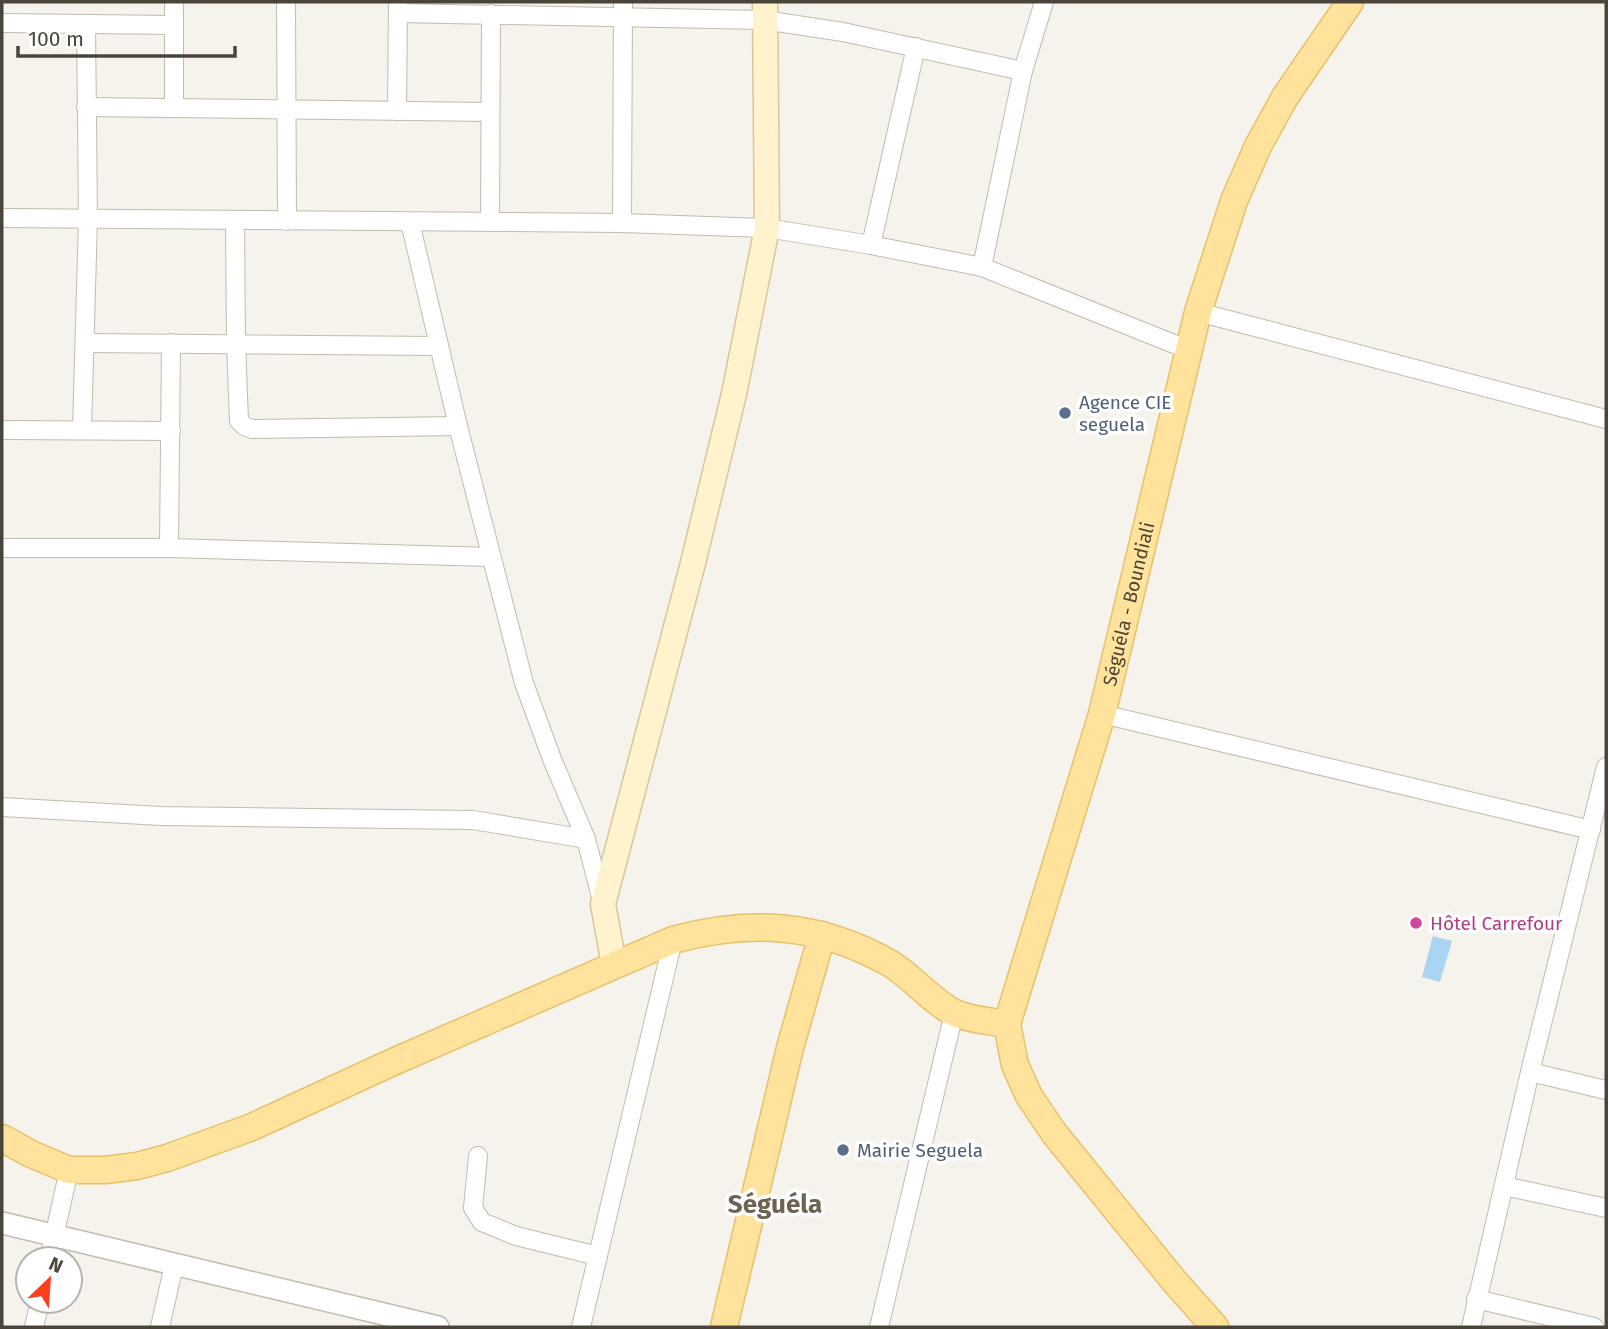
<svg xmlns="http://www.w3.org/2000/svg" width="1608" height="1329" font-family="'Fira Sans',sans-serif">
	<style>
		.water { fill: #a9d4f2 }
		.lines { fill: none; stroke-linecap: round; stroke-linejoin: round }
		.minor-casing { stroke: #c2bbae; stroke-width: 20 }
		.tertiary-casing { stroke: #c2bbae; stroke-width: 24 }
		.secondary-casing { stroke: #d6c79b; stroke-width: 27 }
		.primary-casing { stroke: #e6c16a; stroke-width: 29 }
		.minor { stroke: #fff; stroke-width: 18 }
		.tertiary { stroke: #fff; stroke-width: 21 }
		.secondary { stroke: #fff3cd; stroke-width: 24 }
		.primary { stroke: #ffe39c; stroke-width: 26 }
		.service-dot { fill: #5c6f8a; stroke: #fff; stroke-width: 2.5 }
		.hotel-dot { fill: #d1479c; stroke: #fff; stroke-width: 2.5 }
		.labels { text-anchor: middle; stroke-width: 7; stroke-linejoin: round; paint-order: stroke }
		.service-label { font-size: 19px; fill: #4e5e75; stroke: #fff; text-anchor: start }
		.street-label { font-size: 19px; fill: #4b4439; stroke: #fff }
		.hotel-label { font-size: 19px; fill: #b23c85; stroke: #fff; text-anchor: start }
		.district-label { font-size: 26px; font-weight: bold; fill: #6e6250; stroke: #fff }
	</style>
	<rect width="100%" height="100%" fill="#f6f3ec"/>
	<!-- water -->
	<path class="water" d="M 1433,936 L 1452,941 L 1440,982 L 1422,977 Z"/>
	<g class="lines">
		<defs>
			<g id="minor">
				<path d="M 174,2 L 174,108"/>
				<path d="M 286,2 L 287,221"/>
				<path d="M 398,13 L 764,20 L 843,32 L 1023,71"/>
				<path d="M 2,23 L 174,25"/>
				<path d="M 86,107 L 490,112"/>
				<path d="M 397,111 L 398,2"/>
				<path d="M 2,218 L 622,223 L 767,228 L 871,245 L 982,267 L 1189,350"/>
				<path d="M 235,221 L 236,343 L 239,421 L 244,426 L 252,429 L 458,426"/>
				<path d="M 410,222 L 458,426 L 524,683 L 552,759 L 586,839 L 602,901"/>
				<path d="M 490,222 L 491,14"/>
				<path d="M 622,223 L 623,2"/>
				<path d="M 871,245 L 916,47"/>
				<path d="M 982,267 L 1023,71 L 1044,2"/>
				<path d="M 1198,312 L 1606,419"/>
				<path d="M 85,343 L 439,346"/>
				<path d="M 2,430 L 171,431"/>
				<path d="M 82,430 L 88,219 L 86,24"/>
				<path d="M 2,548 L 169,548 L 491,557"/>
				<path d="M 169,548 L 171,343"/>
				<path d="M 1102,714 L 1591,830"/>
				<path d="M 2,807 L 161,816 L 473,820 L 586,839"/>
				<path d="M 1530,1072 L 1606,1090"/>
				<path d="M 478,1156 L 473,1208 L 482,1222 L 516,1236 L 598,1256"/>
				<path d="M 1504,1186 L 1606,1208"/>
				<path d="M 49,1259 L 69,1170"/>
				<path d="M 1476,1299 L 1594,1327"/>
				<path d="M 34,1327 L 40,1301"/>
				<path d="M 160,1327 L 174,1265"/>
				<path d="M 581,1327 L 673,940"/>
				<path d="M 879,1327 L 954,1013"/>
				<path d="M 1471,1327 L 1530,1072 L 1606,767"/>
			</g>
			<path id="tertiary" d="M 2,1223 L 438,1327"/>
			<path id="secondary" d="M 614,965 L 603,904 L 693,563 L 734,394 L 767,228 L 765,2"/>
			<g id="primary">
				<path d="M 2,1138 L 31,1154 L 69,1170 L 105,1170 L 137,1166 L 167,1158 L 252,1127 L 393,1062 L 673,940 C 750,919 820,923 891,964 C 911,976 935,1004 955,1013 C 970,1020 991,1021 1007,1024"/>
				<path d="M 724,1327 L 790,1048 L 822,935"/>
				<path id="s1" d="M 1215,1327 L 1175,1282 L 1054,1133 L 1029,1096 L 1015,1065 L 1007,1024 L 1102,714 L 1198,312 L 1234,201 L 1258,146 L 1285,97 L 1350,2"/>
			</g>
		</defs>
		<!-- minor casing -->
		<use href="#minor" class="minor-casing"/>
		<!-- tertiary casing -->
		<use href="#tertiary" class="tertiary-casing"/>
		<!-- secondary casing -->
		<use href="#secondary" class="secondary-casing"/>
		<!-- primary casing -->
		<use href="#primary" class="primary-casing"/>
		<!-- minor -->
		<use href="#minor" class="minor"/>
		<!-- tertiary -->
		<use href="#tertiary" class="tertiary"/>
		<!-- secondary -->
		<use href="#secondary" class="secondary"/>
		<!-- primary -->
		<use href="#primary" class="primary"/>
	</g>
	<!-- markers -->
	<g class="service-dot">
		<circle cx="1065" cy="413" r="7"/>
		<circle cx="843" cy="1150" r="7"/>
	</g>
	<circle class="hotel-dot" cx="1416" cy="923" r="7"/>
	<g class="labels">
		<!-- service labels -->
		<g class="service-label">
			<text x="1079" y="409">Agence CIE<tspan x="1079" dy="22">seguela</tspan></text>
			<text x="857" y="1157">Mairie Seguela</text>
		</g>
		<!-- street labels -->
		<g class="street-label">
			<text dy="7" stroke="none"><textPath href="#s1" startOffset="810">Séguéla - Boundiali</textPath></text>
		</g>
		<!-- hotel labels -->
		<g class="hotel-label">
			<text x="1430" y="930">Hôtel Carrefour</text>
		</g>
		<!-- district labels -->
		<g class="district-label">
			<text x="775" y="1213">Séguéla</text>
		</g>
	</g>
	<!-- border -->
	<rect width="1608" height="1329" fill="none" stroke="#4b4439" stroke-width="7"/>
	<!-- north arrow -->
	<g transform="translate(49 1280) rotate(25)"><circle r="33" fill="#ffffff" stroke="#b7b4b0" stroke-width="2"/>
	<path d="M0-5L12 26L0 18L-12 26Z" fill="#fc3f1d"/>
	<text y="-10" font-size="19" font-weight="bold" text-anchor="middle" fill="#4b4439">N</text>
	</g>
	<!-- scale -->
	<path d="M18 46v10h217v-10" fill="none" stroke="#4b4439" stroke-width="3.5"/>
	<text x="28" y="46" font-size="21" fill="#4b4439" stroke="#ffffff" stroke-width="5" paint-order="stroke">100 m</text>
</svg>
